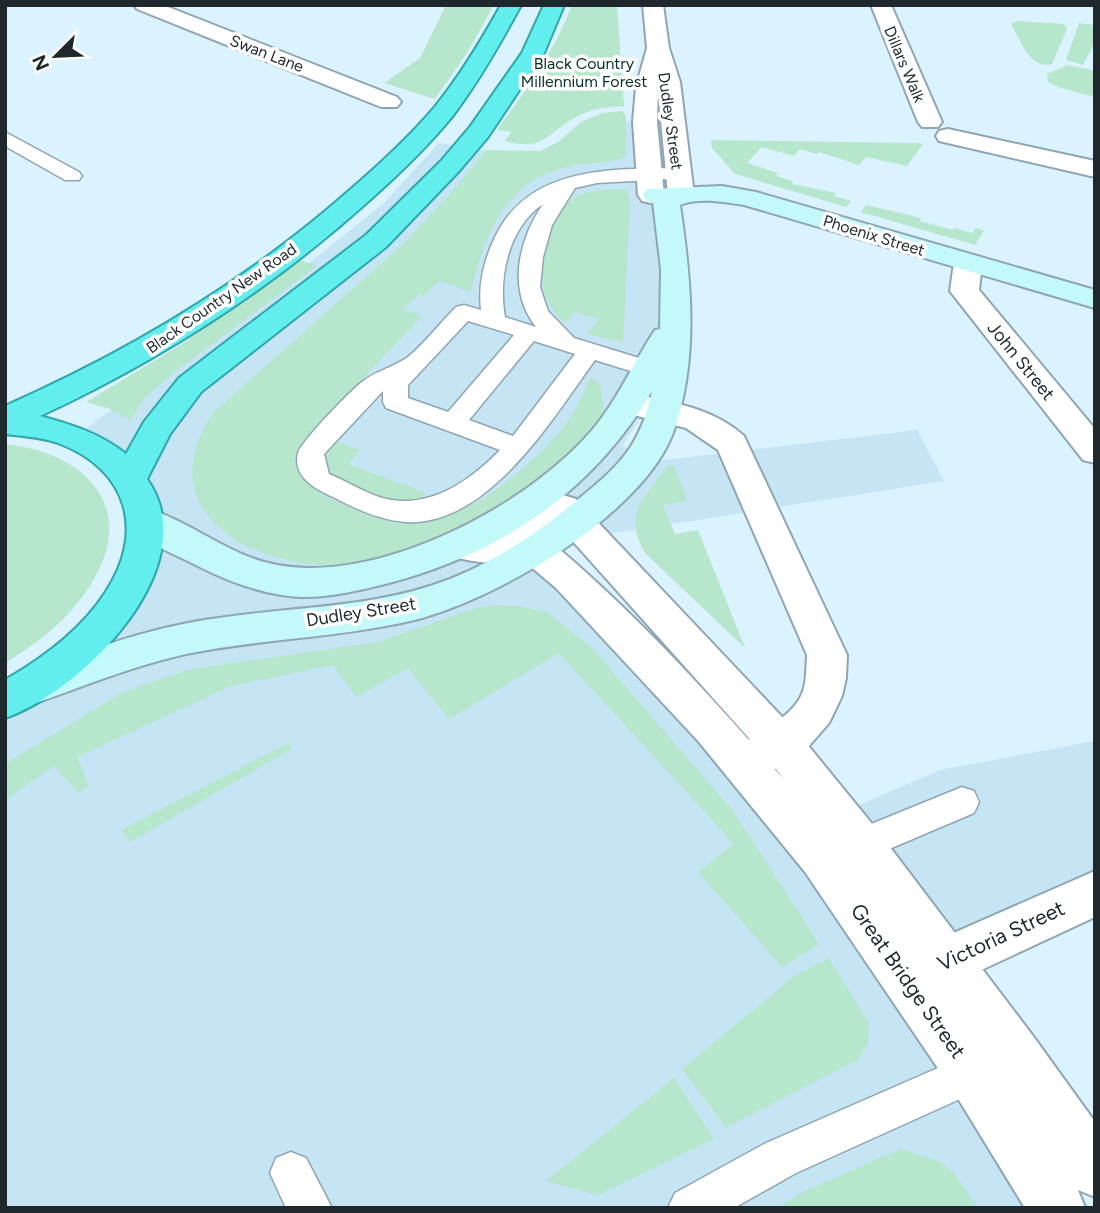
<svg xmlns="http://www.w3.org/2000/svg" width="1100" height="1213" font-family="Figtree,sans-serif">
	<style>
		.built { fill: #c5e4f4 }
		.green { fill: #b6e6cc }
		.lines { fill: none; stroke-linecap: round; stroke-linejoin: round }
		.service-casing { stroke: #8fa5b1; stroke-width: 3 }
		.minor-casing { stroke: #8fa5b1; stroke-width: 4 }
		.tertiary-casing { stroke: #8fa5b1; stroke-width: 4 }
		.secondary-casing { stroke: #8fa5b1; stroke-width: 4 }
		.trunk-casing { stroke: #31a6a8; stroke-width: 4 }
		.service { fill: #fff; fill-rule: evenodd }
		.minor { fill: #fff; fill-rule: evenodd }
		.tertiary { fill: #fff; fill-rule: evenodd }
		.secondary { fill: #c4f9f9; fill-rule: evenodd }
		.trunk { fill: #62eeef; fill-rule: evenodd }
		.labels { text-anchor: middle; stroke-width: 7; stroke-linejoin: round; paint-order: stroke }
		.far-street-label { font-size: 16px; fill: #1f282c; stroke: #fff }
		.far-park-label { font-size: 16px; fill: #03321f; stroke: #fff }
		.street-label { font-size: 18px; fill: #1f282c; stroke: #fff }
		.near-street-label { font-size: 21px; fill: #1f282c; stroke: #fff }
	</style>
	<rect width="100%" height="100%" fill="#dbf2ff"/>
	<!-- built -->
	<path class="built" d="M 607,121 L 661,121 L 674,323 L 647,408 L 622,446 L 656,461 L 917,430 L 944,481 L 551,543 L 705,686 L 822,821 L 940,770 L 1095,741 L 1095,893 L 928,970 L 1070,1174 L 1090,1208 L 5,1208 L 5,701 L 79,650 L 146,521 L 76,436 L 309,263 L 384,203 L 439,143 L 497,152 L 535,162 Z"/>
	<!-- green -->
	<g class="green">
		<path d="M 446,5 L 494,5 L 467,53 L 435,99 L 384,83 L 420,58 Z"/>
		<path d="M 572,5 L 617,5 L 624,106 C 609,107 594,108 580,115 C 549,130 545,153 505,141 L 511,132 L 497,130 C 527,89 554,52 572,5 Z"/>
		<path d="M 1017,21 L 1064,24 L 1067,29 L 1052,64 C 1030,70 1021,41 1011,24 Z"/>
		<path d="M 1079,23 L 1095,25 L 1095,42 L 1083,65 L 1066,60 Z"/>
		<path d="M 1068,65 L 1095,71 L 1095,97 L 1061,88 L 1048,82 L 1047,74 Z"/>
		<path d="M 622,111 L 626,116 L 626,156 C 608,165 586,162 567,167 C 505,181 484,235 471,292 L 439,281 L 423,296 L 419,294 L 403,309 L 422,316 L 314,430 L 299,466 C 308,493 332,500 356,509 C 372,516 389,524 407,524 C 463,524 529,469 563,428 C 575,413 582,395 591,377 L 600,385 L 604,414 C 562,475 493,517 425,544 C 413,549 399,557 385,559 C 356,565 325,567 295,562 C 215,547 160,489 214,412 L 401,246 L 458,185 L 486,150 L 540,151 L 558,142 L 581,122 L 602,113 Z"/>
		<path d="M 711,140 L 918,143 L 923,144 L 907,166 L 866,157 L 859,165 L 819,152 L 817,154 L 800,149 L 794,156 L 762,147 L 747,163 L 778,173 L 776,176 L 793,181 L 792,184 L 836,193 L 834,196 L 851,201 L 846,207 L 735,174 L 712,148 Z"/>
		<path d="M 627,189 L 630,205 L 623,342 L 587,334 L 599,319 L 575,312 L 565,323 L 562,321 C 539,294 540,284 546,251 C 557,198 574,189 627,189 Z"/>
		<path d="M 866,205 L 921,218 L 920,221 L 953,230 L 954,228 L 972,233 L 976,228 L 984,231 L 975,245 L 861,212 Z"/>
		<path d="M 300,260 L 317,266 L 171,375 L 145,397 L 130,420 L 110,409 L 86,402 L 179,346 Z"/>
		<path d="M 337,442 L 360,450 L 348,464 L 426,493 C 401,519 354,487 327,476 L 321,451 L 326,446 L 331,448 Z"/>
		<path d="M 5,444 C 86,452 141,509 89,587 C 68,620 38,643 5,663 Z"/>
		<path d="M 674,465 L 687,501 L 663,505 L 675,534 L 698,530 L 745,648 L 645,553 C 622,514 645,497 668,466 Z"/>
		<path d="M 496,605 L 524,607 L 547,612 L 593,649 L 733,811 L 819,944 L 782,967 L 698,872 L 734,844 L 559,653 L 449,719 L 408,668 L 356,697 L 333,665 L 231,686 L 77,757 L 88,785 L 79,793 L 54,766 L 5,800 L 5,764 L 120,694 L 148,683 L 192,669 L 378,642 L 476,608 Z"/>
		<path d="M 288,743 L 292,749 L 130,842 L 122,830 Z"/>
		<path d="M 829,958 L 869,1024 L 868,1043 L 858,1060 L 726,1127 L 682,1069 L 797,974 Z"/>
		<path d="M 674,1078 L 714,1139 L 598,1195 L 546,1181 Z"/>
		<path d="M 900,1149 L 938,1161 L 954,1173 L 978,1208 L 777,1208 L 803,1192 Z"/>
	</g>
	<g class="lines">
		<defs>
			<g id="service">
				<path d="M 5,132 L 79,172 L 82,176 L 79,180 L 65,180 L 5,146 Z"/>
				<path d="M 679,168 L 689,174 L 686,178 L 597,183 L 575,188 L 552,225 L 543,257 L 540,287 L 548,311 L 574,338 L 678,370 L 681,375 L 678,380 L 669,383 L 595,360 C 553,418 488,527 405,522 C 380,520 356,509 335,498 C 317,490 292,478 298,453 C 301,442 350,391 362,382 C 375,371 394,367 408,357 C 425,343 440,323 456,307 L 464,305 L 481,310 C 478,284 484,260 495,237 C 529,166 611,169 679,168 ZM 543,204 C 518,241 507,290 536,327 L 505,317 C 498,278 508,228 543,204 ZM 468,321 L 514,335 L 448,412 L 408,398 L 408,385 ZM 534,341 L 575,354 L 513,436 L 469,420 ZM 383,391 L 383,402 L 386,408 L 500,450 C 469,482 426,512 379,497 C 362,491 346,481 329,474 L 324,454 Z"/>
				<path d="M 962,787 L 974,791 L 979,802 L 974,813 L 861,861 L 849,857 L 843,845 L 849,833 Z"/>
				<path d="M 986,1047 L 1000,1053 L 1006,1067 L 1000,1081 L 796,1173 L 734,1208 L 668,1208 L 675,1193 L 766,1143 Z"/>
				<path d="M 291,1152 L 306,1158 L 332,1208 L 286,1208 L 270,1173 L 276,1158 Z"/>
			</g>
			<g id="minor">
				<path d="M 134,5 L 163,5 L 397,97 L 401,102 L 397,107 L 381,107 L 137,9 Z"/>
				<path d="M 871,5 L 891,5 L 942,122 L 938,127 L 922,127 L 918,122 Z"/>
				<path d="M 948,129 L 1095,161 L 1095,177 L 939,141 L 936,136 L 939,131 Z"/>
				<path d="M 968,255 L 978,257 L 982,263 L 979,290 L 1095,429 L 1095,463 L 1083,460 L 950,291 L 954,263 L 958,257 Z"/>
				<path d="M 628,393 C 669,402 712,407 744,436 L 847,655 L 846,678 L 842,696 L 829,723 L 808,747 L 760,779 L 745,785 L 730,779 L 723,766 C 738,735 782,729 800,698 C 807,686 806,669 807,655 L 718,450 L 686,428 L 617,411 L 612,404 L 617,397 Z"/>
				<path d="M 1095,871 L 1095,917 L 919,999 L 901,992 L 894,974 L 901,956 Z"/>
			</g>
			<g id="tertiary">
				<path d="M 643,5 L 663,5 L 669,48 L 680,82 L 694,195 L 690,201 L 681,203 L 672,201 L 668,195 L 658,88 L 657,122 L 664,195 L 660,201 L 651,203 L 642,201 L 638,195 L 633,122 L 636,87 L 647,48 Z"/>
				<path d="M 563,495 L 576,499 L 802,738 L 877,830 L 1033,1036 L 1095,1122 L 1095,1197 L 1078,1190 L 1085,1208 L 1025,1208 L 954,1092 L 805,872 L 699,742 L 556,588 L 517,555 C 497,568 468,561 447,555 L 442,545 L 447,535 L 460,531 L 492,535 L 489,526 L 494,517 L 507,513 L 521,517 L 550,499 ZM 560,527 L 772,764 L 784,780 C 710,695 632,609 545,537 Z"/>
			</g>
			<path id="secondary" d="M 722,186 L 756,192 L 1095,290 L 1095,308 L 744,205 C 725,202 698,197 680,205 C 691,279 699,358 674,430 C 645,515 490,604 406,622 C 334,638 259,639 186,654 C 132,666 82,687 30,705 L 16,700 L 10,688 L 16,676 C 72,657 129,634 188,623 C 267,607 352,611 430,586 C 483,569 533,537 576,501 C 618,467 641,446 652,391 C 594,491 500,554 389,583 C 361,590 329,598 300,597 C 265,595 229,582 198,566 C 177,555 140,542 128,521 L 133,512 L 146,508 C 192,522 229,556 277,565 C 380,584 528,506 593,429 C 618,399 633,363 655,330 L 660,329 L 661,269 L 653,202 L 647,201 L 643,195 L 647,189 Z"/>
			<path id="trunk" d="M 501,5 L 521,5 C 500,44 478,83 451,118 C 427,147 400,173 372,198 C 274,287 161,360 40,416 C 72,425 100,433 126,454 L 144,422 L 179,378 L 366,235 L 441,161 L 470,127 L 522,53 L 544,5 L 564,5 L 544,53 L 488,137 L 459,171 L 386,247 L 201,392 L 170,434 L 147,479 C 208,565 83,691 5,718 L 5,680 C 43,658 81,630 105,593 C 146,532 128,469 58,443 C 41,437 23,436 5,434 L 5,406 C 130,351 248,280 351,189 C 380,164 409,137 434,108 C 460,76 481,41 501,5 Z"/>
		</defs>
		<!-- service casing -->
		<use href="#service" class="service-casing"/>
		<!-- minor casing -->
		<use href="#minor" class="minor-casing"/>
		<!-- tertiary casing -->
		<use href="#tertiary" class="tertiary-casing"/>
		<!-- secondary casing -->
		<use href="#secondary" class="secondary-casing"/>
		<!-- trunk casing -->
		<use href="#trunk" class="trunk-casing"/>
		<!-- service -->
		<use href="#service" class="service"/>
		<!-- minor -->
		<use href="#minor" class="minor"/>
		<!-- tertiary -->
		<use href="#tertiary" class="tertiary"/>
		<!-- secondary -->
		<use href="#secondary" class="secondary"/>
		<!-- trunk -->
		<use href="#trunk" class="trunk"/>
	</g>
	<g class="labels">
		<!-- far-street labels -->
		<g class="far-street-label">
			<text transform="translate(267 53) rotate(21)" y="6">Swan Lane</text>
			<text transform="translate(905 64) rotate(67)" y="6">Dillars Walk</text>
			<text transform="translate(671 121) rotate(82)" y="6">Dudley Street</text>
			<text transform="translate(874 235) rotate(17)" y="6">Phoenix Street</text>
			<text transform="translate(221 298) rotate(-35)" y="6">Black Country New Road</text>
		</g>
		<!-- far-park labels -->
		<g class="far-park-label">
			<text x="584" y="69">Black Country<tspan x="584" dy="18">Millennium Forest</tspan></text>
		</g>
		<!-- street labels -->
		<g class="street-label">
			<text transform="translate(1021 361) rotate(51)" y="6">John Street</text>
			<text transform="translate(361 612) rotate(-9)" y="6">Dudley Street</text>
		</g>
		<!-- near-street labels -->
		<g class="near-street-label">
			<text transform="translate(1001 936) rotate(-25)" y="7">Victoria Street</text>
			<text transform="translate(908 981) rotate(55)" y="7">Great Bridge Street</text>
		</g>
	</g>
	<!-- border -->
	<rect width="1100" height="1213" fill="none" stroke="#1f282c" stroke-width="14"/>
	<!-- north arrow -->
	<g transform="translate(56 56) rotate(246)" stroke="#ffffff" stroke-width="5" paint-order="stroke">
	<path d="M0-5L12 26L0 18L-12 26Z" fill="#1f282c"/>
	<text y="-10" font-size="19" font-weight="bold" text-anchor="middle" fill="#1f282c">N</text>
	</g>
</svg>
